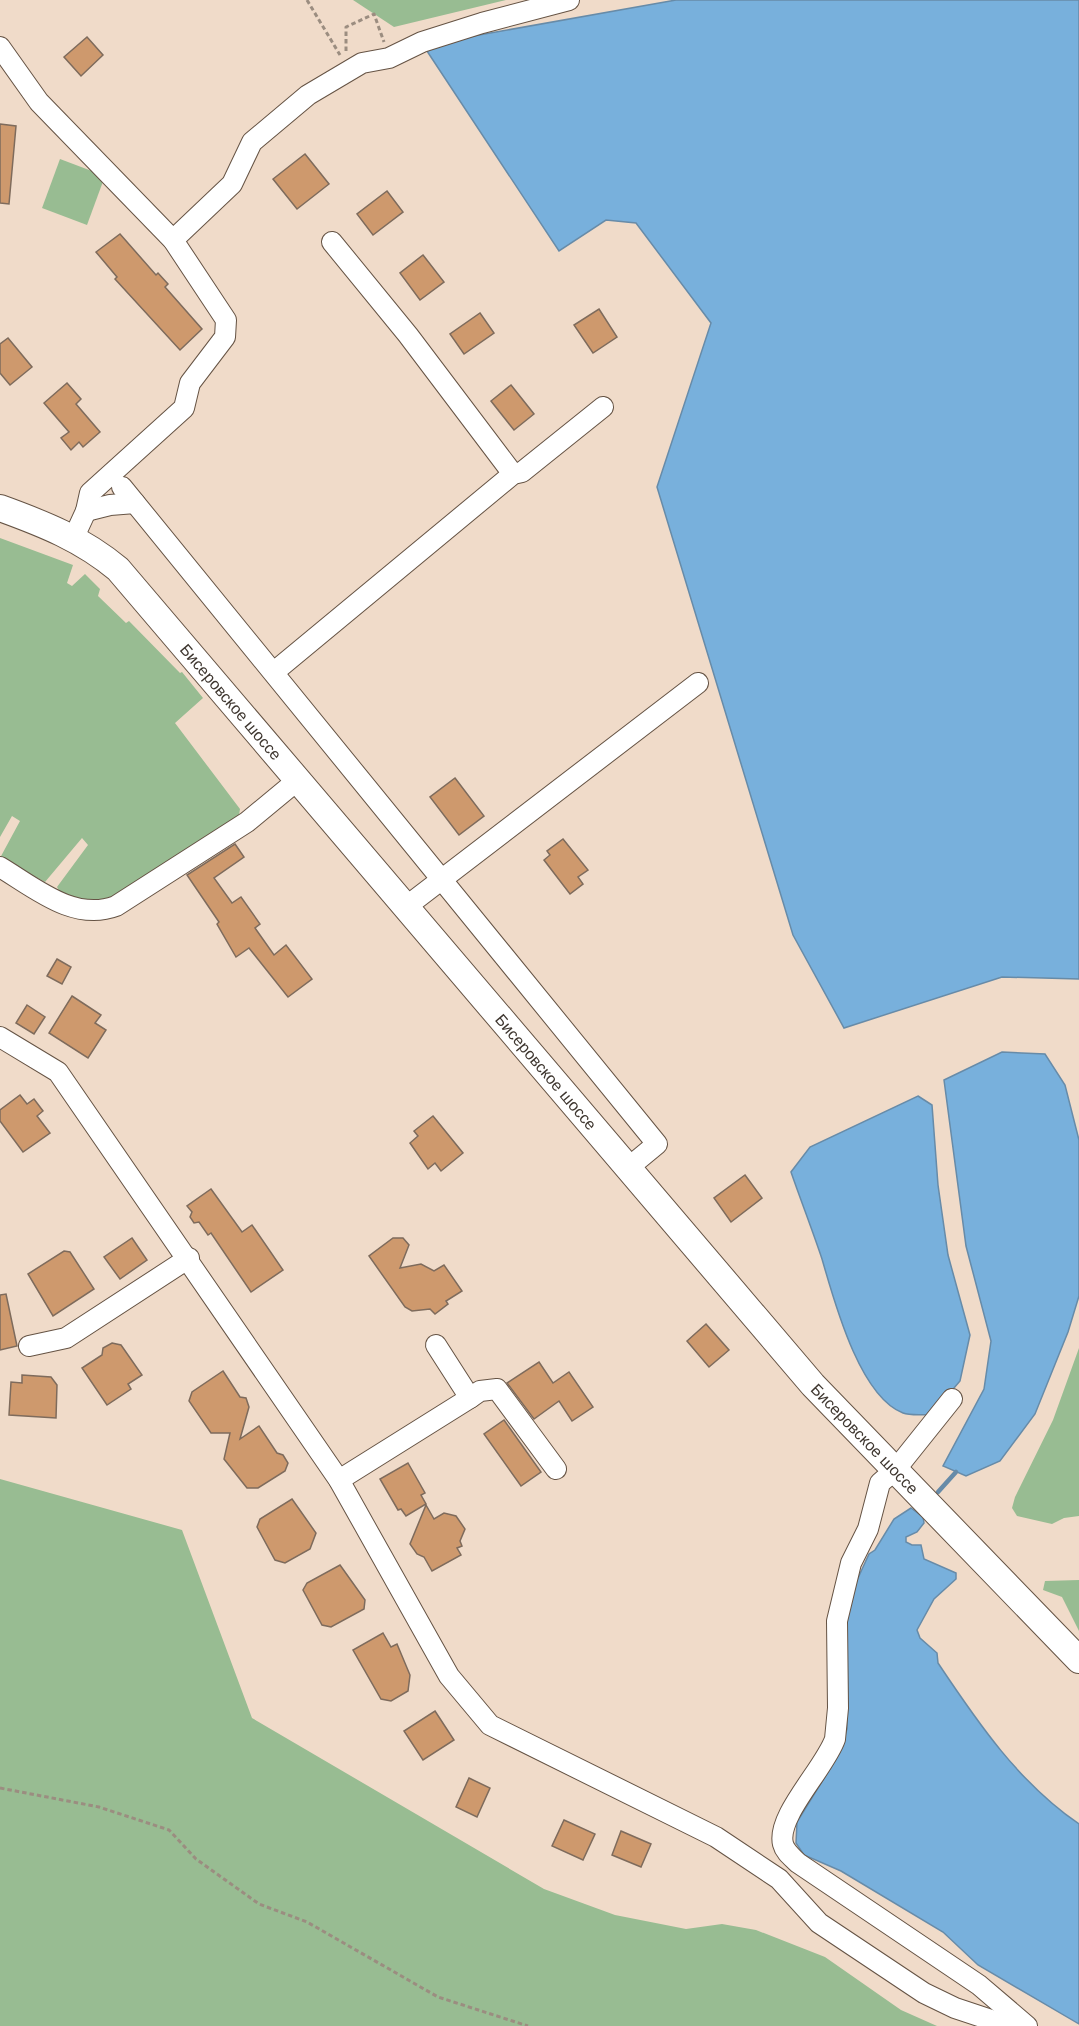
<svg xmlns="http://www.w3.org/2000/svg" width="1079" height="2026" font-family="'DM Sans',sans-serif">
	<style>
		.green { fill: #98bc92 }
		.water { fill: #78b0dc; stroke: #678ba8; stroke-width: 1.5 }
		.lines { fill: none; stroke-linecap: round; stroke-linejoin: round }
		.stream { stroke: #678ba8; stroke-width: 4.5 }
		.building { fill: #ce996d; stroke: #7e6b5c; stroke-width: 1.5 }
		.minor-casing { stroke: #655344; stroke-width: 22 }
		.major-casing { stroke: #655344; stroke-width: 28 }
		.path { stroke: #9b8d80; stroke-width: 3; stroke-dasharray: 4.5 3; stroke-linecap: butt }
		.minor { stroke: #fff; stroke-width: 20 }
		.major { stroke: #fff; stroke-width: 26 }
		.labels { text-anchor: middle; stroke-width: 5; stroke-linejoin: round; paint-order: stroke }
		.street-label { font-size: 16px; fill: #3e362f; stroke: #fde8d6 }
	</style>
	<rect width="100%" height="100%" fill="#f0dbc9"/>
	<!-- green -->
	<g class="green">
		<path d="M 353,0 L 506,0 L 394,27 Z"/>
		<path d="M 60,159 L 105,176 L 87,225 L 42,208 Z"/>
		<path d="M 0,538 L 73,565 L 67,583 L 72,586 L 85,574 L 100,589 L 98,596 L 126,623 L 129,621 L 180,673 L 182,672 L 203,698 L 175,723 L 240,809 L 239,815 L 114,898 L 86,903 L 61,894 L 57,887 L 88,845 L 82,838 L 45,882 L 0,858 L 20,821 L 12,816 L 0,837 Z"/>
		<path d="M 1079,1348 L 1079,1516 L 1064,1518 L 1052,1524 L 1017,1516 L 1012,1508 L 1015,1497 L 1053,1420 Z"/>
		<path d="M 0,1479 L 182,1530 L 252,1718 L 544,1889 L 615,1915 L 686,1929 L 722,1924 L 756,1930 L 825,1957 L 901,2010 L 937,2026 L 0,2026 Z"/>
		<path d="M 1079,1580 L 1079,1631 L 1062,1597 L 1043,1590 L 1045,1581 Z"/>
	</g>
	<!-- water -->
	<g class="water">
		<path d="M 676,0 L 1079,0 L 1079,979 L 1002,977 L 844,1028 L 793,935 L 657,487 L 711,323 L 636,223 L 606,220 L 559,251 L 423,45 Z"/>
		<path d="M 1002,1052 L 1045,1054 L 1065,1085 L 1079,1140 L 1079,1296 L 1068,1332 L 1035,1414 L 1000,1461 L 966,1476 L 943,1466 L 984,1389 L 991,1341 L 966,1246 L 944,1080 Z"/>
		<path d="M 918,1096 L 932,1105 L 938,1185 L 948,1255 L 970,1335 L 960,1381 L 931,1415 C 923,1414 911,1416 903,1413 C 859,1396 834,1300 822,1259 C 812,1229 801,1201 791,1172 L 810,1147 Z"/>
		<path d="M 911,1508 L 923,1517 L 924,1523 L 917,1532 L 906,1537 L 906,1542 L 912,1545 L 921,1545 L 924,1559 L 956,1573 L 956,1579 L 934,1599 L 917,1630 L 920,1638 L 937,1653 L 938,1663 C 978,1723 1019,1783 1079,1824 L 1079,2024 L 978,1965 L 943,1932 L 841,1871 L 804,1855 L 796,1843 L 797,1822 L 839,1754 L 847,1729 L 847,1615 L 853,1589 L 869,1554 L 875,1550 L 894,1519 Z"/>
	</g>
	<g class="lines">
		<!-- stream -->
		<path class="stream" d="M 938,1492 L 956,1472"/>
	</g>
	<!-- building -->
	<g class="building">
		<path d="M 87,37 L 103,55 L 81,76 L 64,57 Z"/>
		<path d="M 0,124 L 16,126 L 9,204 L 0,203 Z"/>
		<path d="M 305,154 L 329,184 L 297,209 L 273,179 Z"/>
		<path d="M 387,191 L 403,212 L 373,235 L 357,214 Z"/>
		<path d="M 120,234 L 156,275 L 158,273 L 168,284 L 165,287 L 202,329 L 180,350 L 115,279 L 117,277 L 96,252 Z"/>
		<path d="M 423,255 L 444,282 L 420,300 L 400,273 Z"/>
		<path d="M 599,309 L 617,337 L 593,353 L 574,325 Z"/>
		<path d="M 480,313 L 494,333 L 464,354 L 450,334 Z"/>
		<path d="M 8,338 L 32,367 L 10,385 L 0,373 L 0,344 Z"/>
		<path d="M 67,383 L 81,399 L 76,404 L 100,432 L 83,447 L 79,442 L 71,450 L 61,438 L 69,432 L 44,403 Z"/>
		<path d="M 511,385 L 534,414 L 514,430 L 491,401 Z"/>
		<path d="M 455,778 L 484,816 L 459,835 L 430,797 Z"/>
		<path d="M 563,839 L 588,870 L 578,877 L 583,884 L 570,894 L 544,860 L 550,855 L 547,851 Z"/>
		<path d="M 235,844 L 244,857 L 214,878 L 232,903 L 241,897 L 260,924 L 255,928 L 274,955 L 286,945 L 312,979 L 288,997 L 249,948 L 236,957 L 217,924 L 219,922 L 187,875 Z"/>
		<path d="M 57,959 L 71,967 L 62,984 L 47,976 Z"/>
		<path d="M 72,996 L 101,1015 L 95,1023 L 106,1030 L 88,1058 L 49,1033 Z"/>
		<path d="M 27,1005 L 45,1017 L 34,1034 L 16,1023 Z"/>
		<path d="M 20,1095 L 27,1104 L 34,1099 L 43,1111 L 37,1116 L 50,1133 L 23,1152 L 0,1121 L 0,1110 Z"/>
		<path d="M 433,1116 L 463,1153 L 441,1171 L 435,1163 L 428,1169 L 410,1143 L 418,1136 L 414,1131 Z"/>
		<path d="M 745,1175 L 762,1198 L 731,1222 L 714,1198 Z"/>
		<path d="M 211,1189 L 242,1232 L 252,1225 L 283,1270 L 251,1292 L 211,1233 L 208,1235 L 199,1222 L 194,1223 L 190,1217 L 192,1212 L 187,1206 Z"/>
		<path d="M 132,1238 L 147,1260 L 120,1279 L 104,1257 Z"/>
		<path d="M 393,1238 L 403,1238 L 409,1245 L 400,1268 L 421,1264 L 434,1271 L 444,1265 L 462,1291 L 446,1301 L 448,1304 L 435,1314 L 430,1309 L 412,1311 L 405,1307 L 369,1256 Z"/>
		<path d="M 64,1251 L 70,1252 L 94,1289 L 53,1316 L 28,1274 Z"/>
		<path d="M 6,1294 L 17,1346 L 0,1350 L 0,1295 Z"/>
		<path d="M 706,1324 L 729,1350 L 709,1367 L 687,1341 Z"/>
		<path d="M 112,1343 L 121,1345 L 142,1375 L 128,1384 L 131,1389 L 107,1405 L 82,1368 L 102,1355 L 103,1348 Z"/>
		<path d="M 539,1362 L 553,1383 L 569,1372 L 593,1407 L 572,1421 L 559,1401 L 534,1419 L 507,1383 Z"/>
		<path d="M 223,1371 L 240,1397 L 246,1398 L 249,1407 L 240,1439 L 259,1426 L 277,1453 L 283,1455 L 288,1463 L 285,1471 L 258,1488 L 247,1488 L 224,1459 L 230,1433 L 211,1433 L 189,1401 L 192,1392 Z"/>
		<path d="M 22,1375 L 51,1377 L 57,1385 L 56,1418 L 9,1415 L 11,1382 L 22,1383 Z"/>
		<path d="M 504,1420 L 541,1472 L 521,1486 L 484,1434 Z"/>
		<path d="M 408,1463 L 425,1493 L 421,1495 L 426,1504 L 406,1516 L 401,1509 L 398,1510 L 380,1479 Z"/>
		<path d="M 292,1499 L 316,1533 L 310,1549 L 285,1563 L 275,1560 L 257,1527 L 260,1519 Z"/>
		<path d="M 426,1505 L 434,1519 L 444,1513 L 456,1516 L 465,1529 L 460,1541 L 462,1546 L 457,1548 L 461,1555 L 432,1571 L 424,1557 L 417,1554 L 410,1544 Z"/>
		<path d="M 340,1565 L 365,1600 L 364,1609 L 331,1627 L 322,1625 L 303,1590 L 307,1583 Z"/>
		<path d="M 383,1633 L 391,1647 L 397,1644 L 410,1675 L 408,1691 L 391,1701 L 381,1699 L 353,1650 Z"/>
		<path d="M 435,1711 L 454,1740 L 423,1760 L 404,1731 Z"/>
		<path d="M 469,1778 L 490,1788 L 477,1817 L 456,1807 Z"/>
		<path d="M 564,1820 L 595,1834 L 583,1860 L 552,1846 Z"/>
		<path d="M 621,1831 L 651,1844 L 641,1867 L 612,1855 Z"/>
	</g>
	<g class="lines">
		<defs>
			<g id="minor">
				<path d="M 0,47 L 39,102 L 173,240 L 226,320 L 225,337 L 190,383 L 184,408 L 90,493 L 86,511 L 74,537"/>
				<path d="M 173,240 L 232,184 L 252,142 L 308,95 L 362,63 L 389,58 L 422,42 L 482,23 L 569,0"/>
				<path d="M 332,242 L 408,335 L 513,474"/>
				<path d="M 122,487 L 657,1144 L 628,1168"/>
				<path d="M 86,511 L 110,505 L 135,503"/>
				<path d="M 274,672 L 513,474 L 522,472 L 603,407"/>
				<path d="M 0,867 C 35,888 74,922 116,906 L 247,822 L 299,779"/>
				<path d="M 407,906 L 698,683"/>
				<path d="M 0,1037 L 58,1072 L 339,1480 L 449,1676 L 490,1725 L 716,1837 L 779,1879 L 819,1923 L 924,1993 L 955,2008 L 1009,2026"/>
				<path d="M 29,1346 L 66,1338 L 189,1258"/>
				<path d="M 470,1398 L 480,1391 L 497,1389 L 556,1469"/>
				<path d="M 952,1399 L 896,1469 L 880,1483 L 868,1529 L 851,1563 L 837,1621 L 838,1708 L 835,1739 C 825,1768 776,1816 783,1844 C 785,1852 792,1857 798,1863 L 979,1985 L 1027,2026"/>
				<path d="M 339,1480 L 470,1398 L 436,1345"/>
			</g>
			<g id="major">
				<path id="s1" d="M 0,508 C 44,524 82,539 118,569 L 813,1385 L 1079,1660"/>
			</g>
		</defs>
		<!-- minor casing -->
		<use href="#minor" class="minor-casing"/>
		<!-- major casing -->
		<use href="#major" class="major-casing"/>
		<!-- path -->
		<g class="path">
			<path d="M 307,0 L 340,55"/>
			<path d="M 346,51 L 346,27 L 374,14 L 384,42"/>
			<path d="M 0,1788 L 99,1807 L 169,1830 L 196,1859 L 259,1904 L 307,1922 L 438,1997 L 528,2026"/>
		</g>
		<!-- minor -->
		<use href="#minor" class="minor"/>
		<!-- major -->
		<use href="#major" class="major"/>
	</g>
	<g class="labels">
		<!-- street labels -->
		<g class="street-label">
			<text dy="6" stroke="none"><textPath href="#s1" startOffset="308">Бисеровское шоссе</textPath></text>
			<text dy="6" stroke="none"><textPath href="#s1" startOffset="794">Бисеровское шоссе</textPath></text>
			<text dy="6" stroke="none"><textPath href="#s1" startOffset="1280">Бисеровское шоссе</textPath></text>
		</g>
	</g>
</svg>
